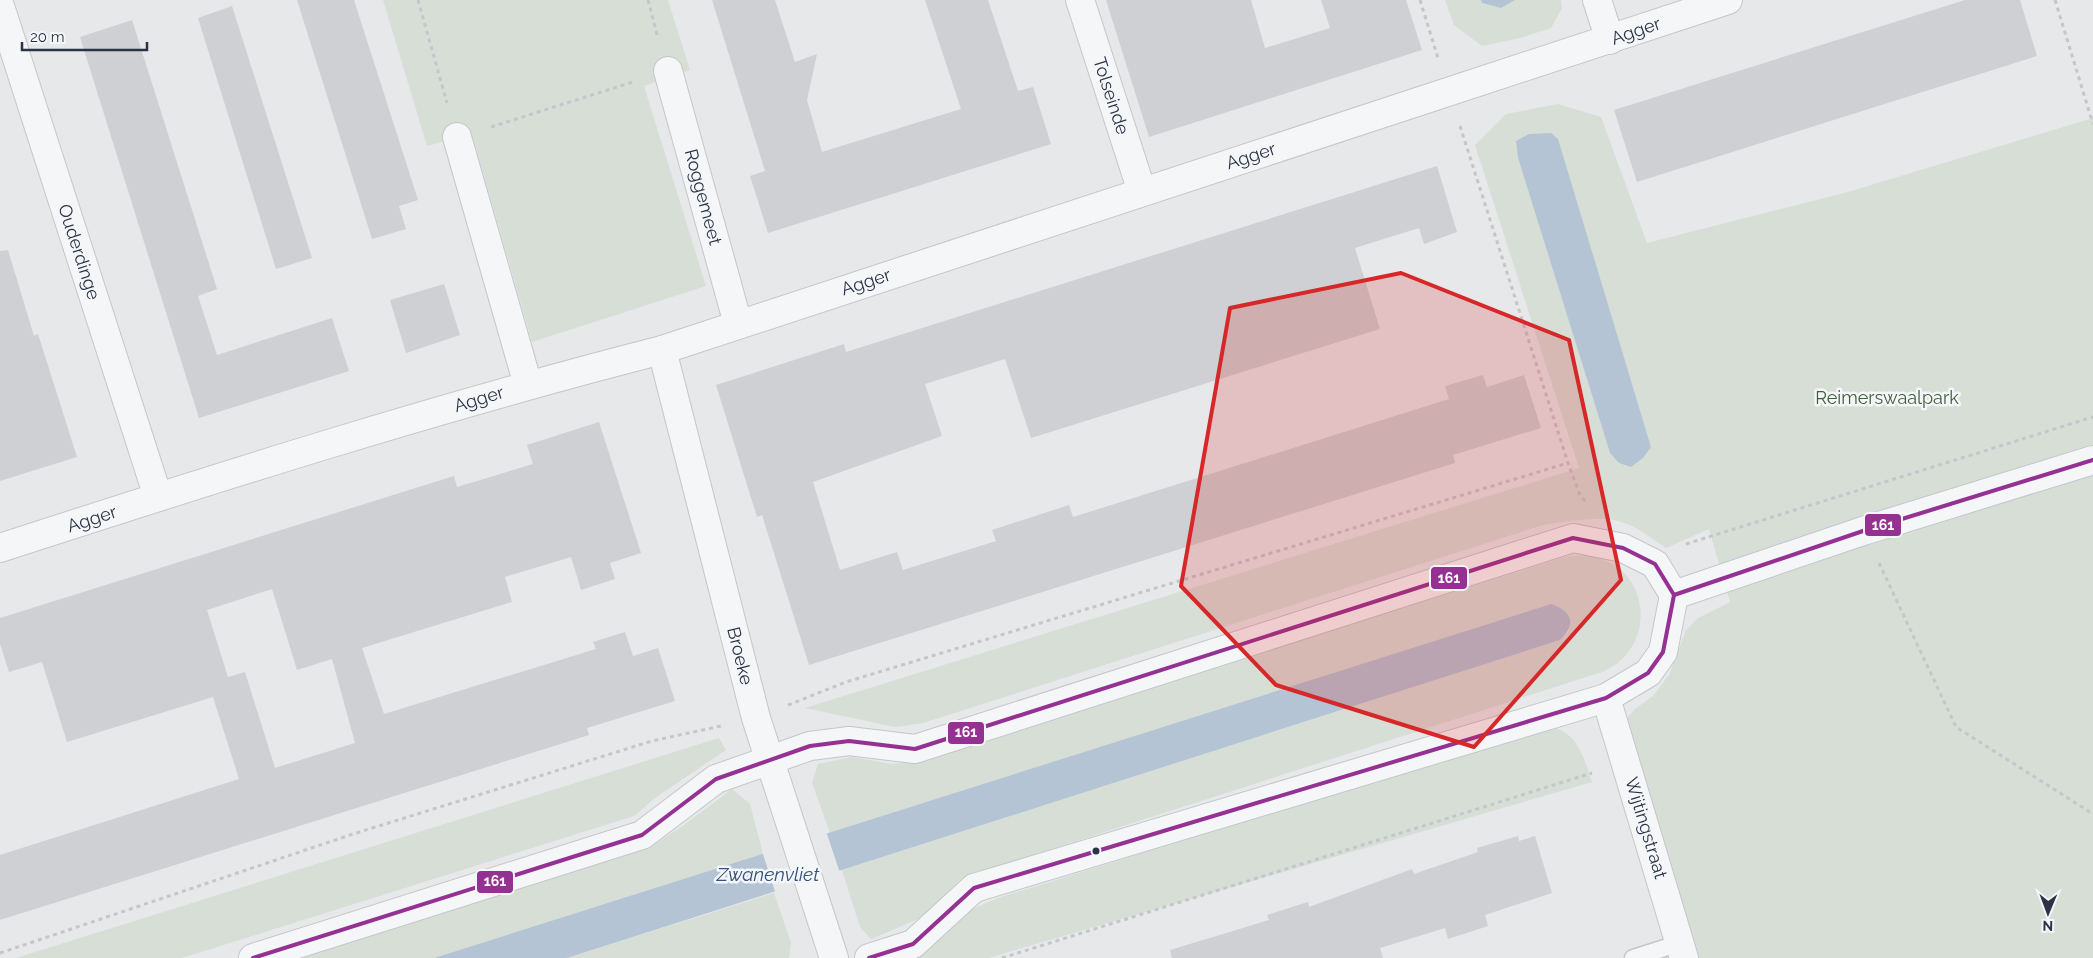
<svg xmlns="http://www.w3.org/2000/svg" width="2093" height="958" font-family="Raleway,sans-serif">
	<style>
		.green { fill: #d6ded6; fill-rule: evenodd }
		.water { fill: #b4c4d5 }
		.pier { fill: #e6e8ea }
		.building { fill: #ced0d3; fill-rule: evenodd }
		.lines { fill: none; stroke-linecap: round; stroke-linejoin: round }
		.lane-casing { stroke: #c4c6c8; stroke-width: 19 }
		.street-casing { stroke: #c4c6c8; stroke-width: 30 }
		.path { stroke: #c5c6ca; stroke-width: 3; stroke-dasharray: 4 4; stroke-linecap: butt }
		.lane { stroke: #f5f6f7; stroke-width: 16 }
		.street { stroke: #f5f6f7; stroke-width: 28 }
		.bus-1-casing { stroke: #f4f6f9; stroke-width: 8 }
		.bus-1 { stroke: #953192; stroke-width: 4 }
		.marked { fill: #d62828; fill-opacity: 0.2; stroke: #d62828; stroke-width: 4; stroke-linejoin: round }
		.bus-dot { fill: #2b3445; stroke: #f4f6f9; stroke-width: 2 }
		.labels { text-anchor: middle; stroke-width: 5; stroke-linejoin: round; paint-order: stroke }
		.street-label { font-size: 18px; fill: #2b3445; stroke: #f4f6f9 }
		.park-label { font-size: 18px; fill: #3f6138; stroke: #f4f6f9 }
		.water-label { font-size: 19px; font-style: italic; fill: #34527a; stroke: #f4f6f9 }
		.line-badge { stroke: #f4f6f9; stroke-width: 2 }
		.badge-label { font-size: 14px; text-anchor: middle; font-weight: bold; fill: #fff }
	</style>
	<rect width="100%" height="100%" fill="#e6e8ea"/>
	<!-- green -->
	<g class="green">
		<path d="M 383,0 L 668,0 L 690,70 L 644,86 L 706,286 L 532,342 L 472,134 L 427,146 Z"/>
		<path d="M 1445,0 L 1481,0 L 1482,3 L 1501,8 L 1515,0 L 1561,0 L 1562,8 L 1551,28 L 1520,38 L 1482,46 L 1454,25 Z"/>
		<path d="M 1558,104 L 1601,117 L 1647,243 L 1848,192 L 2093,118 L 2093,958 L 1694,958 L 1625,733 L 1628,717 L 1635,709 L 1653,696 L 1669,675 L 1686,630 L 1698,618 L 1730,602 L 1709,529 L 1666,548 C 1651,538 1636,525 1618,521 C 1598,516 1560,522 1540,526 L 923,723 L 895,727 L 805,708 L 1579,468 L 1475,145 L 1506,114 ZM 1518,158 L 1615,331 L 1651,447 L 1610,453 Z"/>
		<path d="M 1587,555 C 1599,558 1609,561 1619,568 C 1647,591 1648,636 1621,660 C 1617,664 1610,668 1605,671 L 962,878 L 923,917 L 871,939 L 860,927 L 842,870 L 1560,640 L 1568,633 L 1570,624 L 1551,604 L 830,833 L 812,783 L 818,764 L 852,757 L 892,764 L 923,760 L 1568,556 Z"/>
		<path d="M 1550,726 C 1579,734 1583,756 1592,782 L 988,958 L 909,958 L 927,951 L 968,911 L 998,898 Z"/>
		<path d="M 719,738 L 726,750 L 655,798 L 634,816 L 182,958 L 16,958 Z"/>
		<path d="M 732,789 L 750,804 L 763,854 L 434,958 L 299,958 L 652,846 L 684,825 Z"/>
		<path d="M 774,893 L 791,943 L 789,958 L 567,958 Z"/>
	</g>
	<!-- water -->
	<g class="water">
		<path d="M 1481,0 L 1515,0 L 1501,8 L 1482,3 Z"/>
		<path d="M 1551,133 L 1558,139 L 1651,447 L 1643,458 L 1631,467 L 1619,463 L 1610,453 L 1518,158 L 1516,141 L 1529,134 Z"/>
		<path d="M 1551,604 C 1572,611 1577,624 1560,640 L 567,958 L 434,958 Z"/>
	</g>
	<!-- pier -->
	<path class="pier" d="M 826,831 L 840,873 L 776,895 L 762,851 Z"/>
	<!-- building -->
	<g class="building">
		<path d="M 297,0 L 354,0 L 418,200 L 399,206 L 406,229 L 372,239 Z"/>
		<path d="M 712,0 L 775,0 L 795,62 L 817,54 L 807,100 L 822,152 L 961,109 L 925,0 L 988,0 L 1018,91 L 1033,87 L 1051,144 L 768,233 L 750,176 L 765,171 Z"/>
		<path d="M 1106,0 L 1251,0 L 1265,48 L 1330,28 L 1321,0 L 1406,0 L 1422,50 L 1149,137 Z"/>
		<path d="M 1965,0 L 2020,0 L 2037,56 L 1637,182 L 1614,110 Z"/>
		<path d="M 232,6 L 312,258 L 276,269 L 198,18 Z"/>
		<path d="M 132,20 L 217,289 L 198,296 L 217,355 L 332,318 L 349,371 L 199,418 L 80,37 Z"/>
		<path d="M 1437,166 L 1457,232 L 1424,244 L 1419,228 L 1355,248 L 1380,329 L 1031,438 L 1005,359 L 925,384 L 942,436 L 813,482 L 840,570 L 897,552 L 903,570 L 996,541 L 992,530 L 1069,505 L 1073,517 L 1449,399 L 1445,386 L 1483,375 L 1487,387 L 1524,375 L 1541,428 L 1453,455 L 1455,463 L 809,665 L 762,515 L 757,517 L 716,385 L 844,344 L 846,352 Z"/>
		<path d="M 8,250 L 34,336 L 38,334 L 77,457 L 0,481 L 0,251 Z"/>
		<path d="M 444,284 L 460,335 L 406,353 L 390,300 Z"/>
		<path d="M 599,422 L 641,553 L 610,563 L 615,579 L 581,590 L 571,557 L 505,577 L 512,602 L 362,648 L 384,714 L 596,649 L 593,642 L 625,632 L 633,656 L 658,648 L 675,701 L 587,728 L 589,735 L 0,920 L 0,855 L 239,779 L 213,697 L 67,742 L 42,662 L 9,672 L 0,644 L 0,618 L 454,476 L 457,487 L 533,464 L 527,445 ZM 272,589 L 297,670 L 332,659 L 355,743 L 275,768 L 245,672 L 228,677 L 207,610 Z"/>
		<path d="M 1518,836 L 1519,841 L 1535,836 L 1552,893 L 1485,915 L 1488,926 L 1448,939 L 1445,928 L 1380,948 L 1383,958 L 1172,958 L 1170,950 L 1269,920 L 1267,915 L 1308,902 L 1309,907 L 1412,869 L 1414,874 L 1478,852 L 1477,848 Z"/>
	</g>
	<g class="lines">
		<defs>
			<path id="lane" d="M 1633,958 L 1680,943"/>
			<g id="street">
				<path d="M 1080,0 L 1142,192"/>
				<path d="M 1597,0 L 1610,40"/>
				<path d="M 0,6 L 158,497"/>
				<path d="M 668,71 L 738,324"/>
				<path d="M 457,137 L 528,385"/>
				<path d="M 662,350 L 756,718 L 834,958"/>
				<path d="M 0,548 C 219,477 439,407 662,350 L 1728,0"/>
				<path d="M 1674,595 L 1863,531 L 2093,460"/>
				<path d="M 1606,698 L 1684,958"/>
				<path d="M 253,958 L 642,835 L 716,779 L 810,746 L 849,741 L 915,749 L 1573,538 L 1623,548 L 1655,564 L 1674,595"/>
				<path d="M 869,958 L 913,944 L 974,888 L 1606,698 L 1648,673 L 1663,652 L 1674,595"/>
			</g>
		</defs>
		<!-- lane casing -->
		<use href="#lane" class="lane-casing"/>
		<!-- street casing -->
		<use href="#street" class="street-casing"/>
		<!-- path -->
		<g class="path">
			<path d="M 418,0 L 447,103"/>
			<path d="M 648,0 L 658,38"/>
			<path d="M 1420,0 L 1438,58"/>
			<path d="M 2055,0 L 2093,124"/>
			<path d="M 1460,126 L 1568,463 L 1580,495 L 1587,503"/>
			<path d="M 491,127 L 633,82"/>
			<path d="M 1686,544 L 2093,417"/>
			<path d="M 1879,563 L 1956,727 L 2093,814"/>
			<path d="M 788,705 L 846,682 L 1568,463"/>
			<path d="M 0,953 L 353,834 L 652,741 L 721,726"/>
			<path d="M 1002,958 L 1592,773"/>
		</g>
		<!-- lane -->
		<use href="#lane" class="lane"/>
		<!-- street -->
		<use href="#street" class="street"/>
		<defs>
			<g id="bus-1">
				<path d="M 1674,595 L 1863,531 L 2093,460"/>
				<path d="M 253,958 L 642,835 L 716,779 L 810,746 L 849,741 L 915,749 L 1573,538 L 1623,548 L 1655,564 L 1674,595"/>
				<path d="M 869,958 L 913,944 L 974,888 L 1606,698 L 1648,673 L 1663,652 L 1674,595"/>
			</g>
		</defs>
		<!-- bus-1 casing -->
		<use href="#bus-1" class="bus-1-casing"/>
		<!-- bus-1 -->
		<use href="#bus-1" class="bus-1"/>
	</g>
	<!-- marked area -->
	<path class="marked" d="M 1401,273 L 1569,340 L 1621,580 L 1474,747 L 1276,685 L 1181,586 L 1230,308 Z"/>
	<!-- markers -->
	<circle class="bus-dot" cx="1096" cy="851" r="4.5"/>
	<g class="labels">
		<!-- street labels -->
		<g class="street-label">
			<text transform="translate(1636 31) rotate(-19)" y="6">Agger</text>
			<text transform="translate(1111 96) rotate(72)" y="6">Tolseinde</text>
			<text transform="translate(1251 156) rotate(-18)" y="6">Agger</text>
			<text transform="translate(703 197) rotate(75)" y="6">Roggemeet</text>
			<text transform="translate(79 252) rotate(72)" y="6">Ouderdinge</text>
			<text transform="translate(866 282) rotate(-18)" y="6">Agger</text>
			<text transform="translate(479 399) rotate(-17)" y="6">Agger</text>
			<text transform="translate(92 519) rotate(-18)" y="6">Agger</text>
			<text transform="translate(740 656) rotate(76)" y="6">Broeke</text>
			<text transform="translate(1646 828) rotate(73)" y="6">Wijtingstraat</text>
		</g>
		<!-- park labels -->
		<g class="park-label">
			<text x="1887" y="404">Reimerswaalpark</text>
		</g>
		<!-- water labels -->
		<g class="water-label">
			<text x="768" y="881">Zwanenvliet</text>
		</g>
	</g>
	<g class="line-badge">
		<rect x="1864" y="513" width="38" height="24" rx="5" fill="#953192"/>
		<rect x="1430" y="566" width="38" height="24" rx="5" fill="#953192"/>
		<rect x="947" y="721" width="38" height="24" rx="5" fill="#953192"/>
		<rect x="476" y="870" width="38" height="24" rx="5" fill="#953192"/>
	</g>
	<g class="badge-label">
		<text x="1883" y="530">161</text>
		<text x="1449" y="583">161</text>
		<text x="966" y="737">161</text>
		<text x="495" y="886">161</text>
	</g>
	<!-- north arrow -->
	<g transform="translate(2048 913) rotate(181)" stroke="#f4f6f9" stroke-width="4" paint-order="stroke">
	<path d="M0-4L9 19L0 12L-9 19Z" fill="#2b3445"/>
	<text y="-8" font-size="14" font-weight="bold" text-anchor="middle" fill="#2b3445">N</text>
	</g>
	<!-- scale -->
	<path d="M22 42v8h125v-8" fill="none" stroke="#2b3445" stroke-width="2.5"/>
	<text x="30" y="42" font-size="15" fill="#2b3445" stroke="#f4f6f9" stroke-width="4" paint-order="stroke">20 m</text>
</svg>
